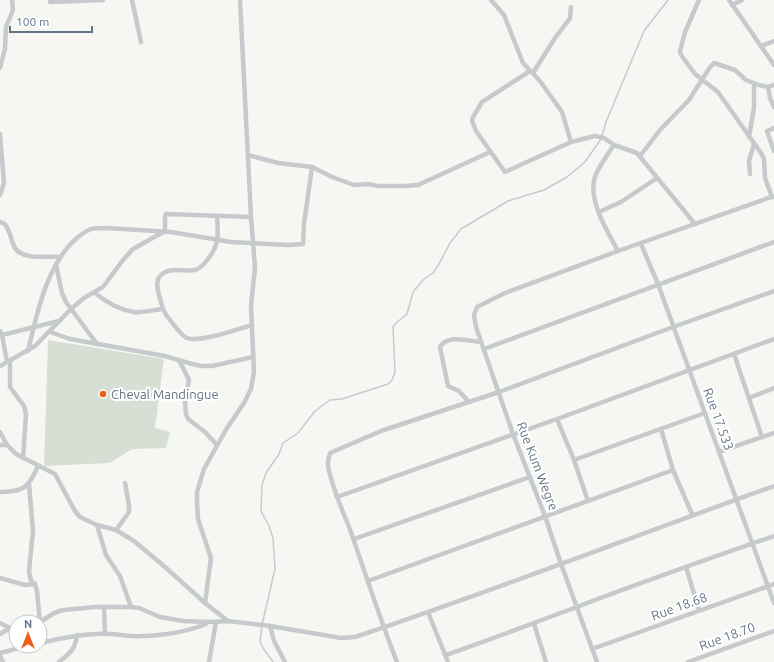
<svg xmlns="http://www.w3.org/2000/svg" width="774" height="662" font-family="Ubuntu,sans-serif">
	<style>
		.green { fill: #d7dfd4 }
		.lines { fill: none; stroke-linecap: round; stroke-linejoin: round }
		.stream { stroke: #c2cbd1; stroke-width: 1.5 }
		.minor { stroke: #c6cacd; stroke-width: 4.5 }
		.poi-dot { fill: #ef5f1b; stroke: #fff; stroke-width: 1.5 }
		.labels { text-anchor: middle; stroke-width: 4; stroke-linejoin: round; paint-order: stroke }
		.poi-label { font-size: 13px; fill: #637486; stroke: #fff; text-anchor: start }
		.street-label { font-size: 13px; fill: #637486; stroke: #fff }
	</style>
	<rect width="100%" height="100%" fill="#f6f7f3"/>
	<!-- green -->
	<path class="green" d="M 48,340 L 164,359 L 155,428 L 170,432 L 166,448 L 132,449 L 110,463 L 44,466 Z"/>
	<g class="lines">
		<!-- stream -->
		<path class="stream" d="M 273,662 L 263,648 L 260,642 L 262,625 L 275,569 L 273,538 L 269,526 L 261,511 L 262,485 L 266,473 L 279,454 L 283,443 L 298,433 L 315,411 L 330,400 L 342,399 L 388,384 L 392,380 L 395,372 L 393,327 L 396,323 L 407,314 L 413,292 L 424,279 L 433,273 L 439,264 L 450,243 L 461,229 L 508,201 L 544,190 L 567,177 L 585,162 L 601,139 L 606,122 L 644,31 L 668,0"/>
		<!-- minor -->
		<g class="minor">
			<path d="M 132,0 L 141,42"/>
			<path d="M 491,0 L 504,15 L 523,63 L 540,81 L 562,112 L 571,142 L 595,136 L 604,138 L 614,145 L 637,153 L 695,224"/>
			<path d="M 699,0 L 685,32 L 680,51 L 681,55 L 695,74 L 718,92 L 761,153 L 764,159 L 765,178 L 772,197"/>
			<path d="M 729,0 L 774,65"/>
			<path d="M 50,2 L 103,0"/>
			<path d="M 732,5 L 742,0"/>
			<path d="M 761,46 L 774,41"/>
			<path d="M 0,68 L 5,49 L 6,27 L 13,10 L 12,0"/>
			<path d="M 530,71 L 482,102 L 473,117 L 472,121 L 476,131 L 505,172 L 571,142"/>
			<path d="M 533,73 L 555,38 L 568,21 L 570,18 L 571,7"/>
			<path d="M 768,87 L 770,98 L 774,107"/>
			<path d="M 774,128 L 767,131 L 774,151"/>
			<path d="M 0,134 L 4,183 L 0,195"/>
			<path d="M 749,137 L 754,108 L 754,83"/>
			<path d="M 614,145 C 608,154 601,164 596,174 C 586,198 607,231 618,251"/>
			<path d="M 248,155 L 278,163 L 312,167 L 332,177 L 354,185 L 369,184 L 378,186 L 405,186 L 418,185 L 490,152"/>
			<path d="M 640,156 L 660,130 L 689,100 L 710,67 L 714,63 L 735,70 L 746,80 L 759,85 L 768,87 L 774,85"/>
			<path d="M 750,174 L 749,161 L 754,144"/>
			<path d="M 599,212 L 621,202 L 657,178"/>
			<path d="M 217,216 C 218,234 220,244 208,259 C 205,263 200,269 195,270 C 183,272 169,266 160,276 C 154,282 159,295 161,302 C 163,312 168,318 174,325 C 178,330 182,336 187,338 C 200,343 238,329 252,325"/>
			<path d="M 0,222 L 5,224 C 10,231 11,240 15,248 C 22,260 48,256 60,257"/>
			<path d="M 641,244 L 658,284 L 774,603"/>
			<path d="M 56,265 L 62,293 L 66,302 L 97,344"/>
			<path d="M 95,293 C 106,302 120,310 134,312 C 143,313 153,310 162,309"/>
			<path d="M 0,331 L 2,335 L 7,362"/>
			<path d="M 50,332 L 70,339 L 165,356 L 192,364 L 202,366 L 212,366 L 253,357"/>
			<path d="M 2,335 L 59,321"/>
			<path d="M 484,349 L 774,242"/>
			<path d="M 28,351 C 37,313 47,263 78,237 C 82,234 86,231 91,229 C 96,228 101,228 106,228 L 171,232 L 231,242 L 288,245 L 303,244 L 304,224 L 312,167"/>
			<path d="M 734,354 L 762,437"/>
			<path d="M 179,360 L 189,380 L 185,401 L 186,414 L 188,419 L 205,432 L 217,445"/>
			<path d="M 10,361 L 10,387 L 24,406 L 26,414 L 23,458"/>
			<path d="M 0,366 L 35,346 L 71,309 L 84,298 L 103,287 L 123,260 L 133,249 L 165,231 L 165,216 L 166,214 L 251,217"/>
			<path d="M 749,398 L 774,388"/>
			<path d="M 469,402 L 459,391 L 448,386 L 440,347 C 447,334 469,341 481,342"/>
			<path d="M 557,419 L 574,460 L 588,501"/>
			<path d="M 661,429 L 673,470 L 692,514"/>
			<path d="M 0,432 L 7,445 L 16,454 L 55,474 L 75,511 L 80,517 L 97,525 L 116,530 L 134,541 L 165,567 L 205,603 L 228,621"/>
			<path d="M 0,445 L 7,445"/>
			<path d="M 719,452 L 774,433"/>
			<path d="M 574,460 L 705,413"/>
			<path d="M 29,484 L 33,531 L 29,571 L 31,581 L 35,584 L 37,591 L 40,622"/>
			<path d="M 0,492 C 24,492 29,487 38,466"/>
			<path d="M 337,497 L 557,419 L 774,339"/>
			<path d="M 97,525 L 106,555 L 120,576 L 131,607"/>
			<path d="M 116,530 L 129,512 L 129,505 L 125,483"/>
			<path d="M 354,539 L 530,477"/>
			<path d="M 686,567 L 699,610"/>
			<path d="M 0,578 L 25,585 L 35,584"/>
			<path d="M 368,581 L 673,470"/>
			<path d="M 205,603 L 211,558 L 198,519 L 197,501 L 197,492 L 204,469 L 209,460 L 227,428 L 244,403 L 251,389 L 254,372 L 251,306 L 255,267 L 251,217 L 240,0"/>
			<path d="M 104,607 L 105,634"/>
			<path d="M 428,612 L 448,662"/>
			<path d="M 40,622 L 54,613 L 63,610 L 96,607 L 131,607 L 139,608 L 160,617 L 183,621 L 209,622 L 228,621 L 270,626 L 341,638 L 355,637 C 496,590 634,536 774,486"/>
			<path d="M 0,623 L 16,631"/>
			<path d="M 40,624 L 43,642"/>
			<path d="M 534,624 L 546,662"/>
			<path d="M 270,626 L 274,641 L 285,662"/>
			<path d="M 0,634 L 10,628"/>
			<path d="M 40,643 C 59,639 78,634 97,634 C 109,633 120,635 131,636 C 155,637 184,633 206,624"/>
			<path d="M 592,649 L 774,584"/>
			<path d="M 0,653 L 27,646"/>
			<path d="M 446,655 C 490,640 533,623 577,607 C 642,582 708,559 774,536"/>
			<path d="M 0,656 L 3,662"/>
			<path d="M 59,662 C 70,653 75,650 77,635"/>
			<path d="M 209,662 L 216,622"/>
			<path d="M 397,662 C 381,622 368,581 354,541 C 346,516 332,491 328,465 C 327,461 329,457 330,453 L 381,431 L 499,392 L 673,327 L 774,291"/>
			<path d="M 597,662 L 561,564 L 545,516 L 513,434 L 476,327 L 474,315 L 477,307 L 505,293 L 618,251 L 774,196"/>
			<path d="M 688,662 L 774,631"/>
		</g>
	</g>
	<!-- markers -->
	<circle class="poi-dot" cx="103" cy="394" r="4"/>
	<g class="labels">
		<!-- poi labels -->
		<g class="poi-label">
			<text x="111" y="399">Cheval Mandingue</text>
		</g>
		<!-- street labels -->
		<g class="street-label">
			<text transform="translate(719 419) rotate(70)" y="5">Rue 17.533</text>
			<text transform="translate(538 466) rotate(69)" y="5">Rue Kum Wegre</text>
			<text transform="translate(679 606) rotate(-20)" y="5">Rue 18.68</text>
			<text transform="translate(727 636) rotate(-20)" y="5">Rue 18.70</text>
		</g>
	</g>
	<!-- north arrow -->
	<g transform="translate(28 634)"><circle r="19" fill="#ffffff" stroke="#c1c7cf"/>
	<path d="M0-3L7 15L0 10L-7 15Z" fill="#ef5f1b"/>
	<text y="-6" font-size="11" font-weight="bold" text-anchor="middle" fill="#637486">N</text>
	</g>
	<!-- scale -->
	<path d="M10 26v6h82v-6" fill="none" stroke="#637486" stroke-width="2"/>
	<text x="16" y="26" font-size="12" fill="#637486" stroke="#ffffff" stroke-width="3" paint-order="stroke">100 m</text>
</svg>
